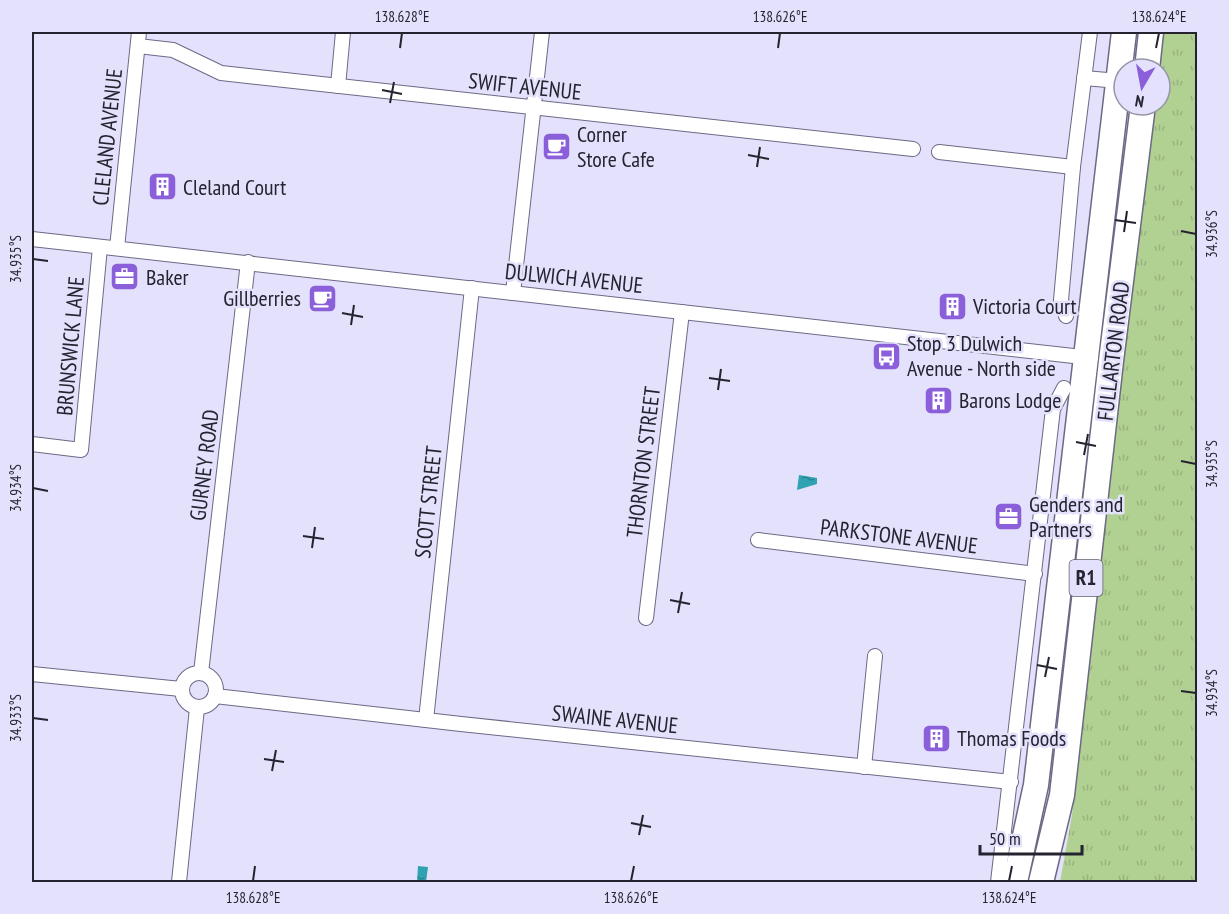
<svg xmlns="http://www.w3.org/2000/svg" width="1229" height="914" font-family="'PT Sans Narrow',sans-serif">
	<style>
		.grass { fill: url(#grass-tufts) }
		.water { fill: url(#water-ripples) }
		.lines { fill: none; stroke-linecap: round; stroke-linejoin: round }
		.minor-casing { stroke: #6c6985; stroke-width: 16 }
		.trunk-casing { stroke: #6c6985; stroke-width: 27 }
		.minor { stroke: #fff; stroke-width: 14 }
		.trunk { stroke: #fff; stroke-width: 24 }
		.ticks { fill: none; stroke: #252330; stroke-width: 2 }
		.labels { text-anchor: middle; stroke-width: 5; stroke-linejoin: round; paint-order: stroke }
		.shield { fill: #e3e1fb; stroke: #5e5c6d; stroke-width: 1.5 }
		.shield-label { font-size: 21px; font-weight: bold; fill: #252330 }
		.street-label { font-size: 22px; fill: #252330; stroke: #e3e1fb }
		.poi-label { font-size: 22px; fill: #252330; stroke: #e3e1fb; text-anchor: start }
		.neatline { fill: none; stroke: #252330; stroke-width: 2 }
		.ticks-label { font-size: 15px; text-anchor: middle; fill: #252330 }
	</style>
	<defs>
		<pattern id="grass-tufts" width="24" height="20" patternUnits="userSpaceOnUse" patternTransform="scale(1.5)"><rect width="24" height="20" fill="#b1d192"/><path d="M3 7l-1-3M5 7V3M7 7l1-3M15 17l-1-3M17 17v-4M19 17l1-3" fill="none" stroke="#98b37e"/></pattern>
		<pattern id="water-ripples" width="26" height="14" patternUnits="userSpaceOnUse" patternTransform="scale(1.5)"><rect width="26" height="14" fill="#30a3b2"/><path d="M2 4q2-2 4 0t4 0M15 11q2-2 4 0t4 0" fill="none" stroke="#298491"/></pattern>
	</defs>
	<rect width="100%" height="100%" fill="#e3e1fb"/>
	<!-- grass -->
	<path class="grass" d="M 1161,32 L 1197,32 L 1197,882 L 1060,882 L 1072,815 L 1152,105 L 1160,105 L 1160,69 L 1156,69 Z"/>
	<!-- water -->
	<g class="water">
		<path d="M 799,475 L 817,478 L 817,484 L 797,490 Z"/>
		<path d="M 418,866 L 428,867 L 426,882 L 417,882 Z"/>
	</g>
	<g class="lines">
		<defs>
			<g id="minor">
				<path d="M 138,46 L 173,50 L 221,73 L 913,149"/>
				<path d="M 1084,78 L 1119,81"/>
				<path d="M 338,86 L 343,32"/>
				<path d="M 939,152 L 1073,167"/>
				<path d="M 32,239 L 1091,358"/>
				<path d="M 117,248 L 139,32"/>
				<path d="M 513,293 L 542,32"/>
				<path d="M 1066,316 L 1061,300 L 1073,167 L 1090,32"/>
				<path d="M 32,444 L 81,450 L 100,247"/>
				<path d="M 758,540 L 1035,574"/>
				<path d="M 646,618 L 682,312"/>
				<circle cx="199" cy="690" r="17"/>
				<path d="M 201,673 L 248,262"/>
				<path d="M 32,674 L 181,689"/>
				<path d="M 215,696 L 461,724 L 1011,782"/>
				<path d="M 426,720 L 472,288"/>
				<path d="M 864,767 L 875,656"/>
				<path d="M 179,882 L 197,708"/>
				<path d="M 998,882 L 1053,409 L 1064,388"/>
			</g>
			<g id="trunk">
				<path d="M 1147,69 L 1151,32"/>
				<path d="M 1015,882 L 1036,785 L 1124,32"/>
				<path d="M 1041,882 L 1062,795 L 1111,361 L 1143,105"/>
			</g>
		</defs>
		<!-- minor casing -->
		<use href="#minor" class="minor-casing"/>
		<!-- trunk casing -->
		<use href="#trunk" class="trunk-casing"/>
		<!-- minor -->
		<use href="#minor" class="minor"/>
		<!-- trunk -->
		<use href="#trunk" class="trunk"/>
	</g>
	<!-- ticks -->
	<path class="ticks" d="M 400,48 L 402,33M 778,48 L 780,33M 1156,48 L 1159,33M 382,90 L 402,94M 390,103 L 394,82M 748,155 L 769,159M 757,167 L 760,147M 1115,220 L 1136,223M 1181,231 L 1196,234M 1124,232 L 1127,211M 33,259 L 48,261M 342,313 L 363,317M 351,325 L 354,305M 709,378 L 730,381M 718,390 L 721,369M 1076,442 L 1096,446M 1084,455 L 1088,434M 1181,461 L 1196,464M 33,488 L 48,491M 303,536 L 324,539M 312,548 L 315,527M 670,600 L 690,604M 678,613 L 682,592M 1037,665 L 1057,669M 1045,677 L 1049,657M 1181,691 L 1196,693M 33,718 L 48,720M 264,759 L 284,762M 272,771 L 276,750M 631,823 L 651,827M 639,835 L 643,815M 253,881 L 255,866M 631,881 L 634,866M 1009,881 L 1012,866"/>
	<!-- icons -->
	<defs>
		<symbol id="cafe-square" viewBox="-11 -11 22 22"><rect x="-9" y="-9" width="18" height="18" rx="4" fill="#8a5fd9" stroke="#e3e1fb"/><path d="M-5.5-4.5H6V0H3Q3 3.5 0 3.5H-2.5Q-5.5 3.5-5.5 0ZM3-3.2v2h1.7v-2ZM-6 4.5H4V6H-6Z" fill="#fff"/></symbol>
		<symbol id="building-square" viewBox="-11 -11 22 22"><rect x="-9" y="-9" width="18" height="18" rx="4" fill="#8a5fd9" stroke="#e3e1fb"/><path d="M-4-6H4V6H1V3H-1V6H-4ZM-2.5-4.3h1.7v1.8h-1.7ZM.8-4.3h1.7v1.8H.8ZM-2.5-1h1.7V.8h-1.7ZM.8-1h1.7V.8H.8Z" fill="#fff"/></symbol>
		<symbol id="office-square" viewBox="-11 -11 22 22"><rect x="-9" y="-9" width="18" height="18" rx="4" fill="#8a5fd9" stroke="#e3e1fb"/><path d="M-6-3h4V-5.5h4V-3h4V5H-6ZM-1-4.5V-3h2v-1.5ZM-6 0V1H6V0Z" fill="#fff"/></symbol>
		<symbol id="bus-square" viewBox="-11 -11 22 22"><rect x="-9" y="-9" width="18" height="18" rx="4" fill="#8a5fd9" stroke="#e3e1fb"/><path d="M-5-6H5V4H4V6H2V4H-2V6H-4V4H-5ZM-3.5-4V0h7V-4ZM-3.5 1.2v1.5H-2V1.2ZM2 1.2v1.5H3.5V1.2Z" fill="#fff"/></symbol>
	</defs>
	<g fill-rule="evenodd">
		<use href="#cafe-square" x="540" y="130" width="33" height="33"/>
		<use href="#building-square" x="146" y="170" width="33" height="33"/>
		<use href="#office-square" x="108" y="260" width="33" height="33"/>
		<use href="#cafe-square" x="306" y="282" width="33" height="33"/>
		<use href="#building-square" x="936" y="290" width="33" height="33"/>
		<use href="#bus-square" x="870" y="340" width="33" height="33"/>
		<use href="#building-square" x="922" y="384" width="33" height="33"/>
		<use href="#office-square" x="992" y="500" width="33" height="33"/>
		<use href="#building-square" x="920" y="722" width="33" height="33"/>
	</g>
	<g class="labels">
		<!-- shield labels -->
		<rect class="shield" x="1069.5" y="560" width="33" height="36" rx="4.5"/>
		<g class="shield-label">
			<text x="1086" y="585">R1</text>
		</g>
		<!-- street labels -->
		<g class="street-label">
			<text transform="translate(525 86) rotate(6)" y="8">SWIFT AVENUE</text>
			<text transform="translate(107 137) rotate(-84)" y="8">CLELAND AVENUE</text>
			<text transform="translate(574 278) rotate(6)" y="8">DULWICH AVENUE</text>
			<text transform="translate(70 346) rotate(-85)" y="8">BRUNSWICK LANE</text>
			<text transform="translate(1113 351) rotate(-83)" y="8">FULLARTON ROAD</text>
			<text transform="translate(643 462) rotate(-83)" y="8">THORNTON STREET</text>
			<text transform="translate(204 465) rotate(-83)" y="8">GURNEY ROAD</text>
			<text transform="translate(428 502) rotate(-84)" y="8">SCOTT STREET</text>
			<text transform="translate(899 536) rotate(7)" y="8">PARKSTONE AVENUE</text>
			<text transform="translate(615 719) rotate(6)" y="8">SWAINE AVENUE</text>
		</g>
		<!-- poi labels -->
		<g class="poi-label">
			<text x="577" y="142">Corner<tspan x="577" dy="25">Store Cafe</tspan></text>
			<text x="183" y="195">Cleland Court</text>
			<text x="146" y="285">Baker</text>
			<text x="301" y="306" text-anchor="end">Gillberries</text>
			<text x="973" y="314">Victoria Court</text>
			<text x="907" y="351">Stop 3 Dulwich<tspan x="907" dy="25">Avenue - North side</tspan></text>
			<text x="959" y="408">Barons Lodge</text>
			<text x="1029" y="512">Genders and<tspan x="1029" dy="25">Partners</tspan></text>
			<text x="957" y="746">Thomas Foods</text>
		</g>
	</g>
	<!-- border -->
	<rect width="1229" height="914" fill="none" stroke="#e3e1fb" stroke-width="66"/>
	<!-- north arrow -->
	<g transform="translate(1142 87) rotate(190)"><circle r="28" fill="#e3e1fb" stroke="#9795aa" stroke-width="1.5"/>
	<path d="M0-4.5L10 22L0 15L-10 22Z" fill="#8a5fd9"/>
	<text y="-9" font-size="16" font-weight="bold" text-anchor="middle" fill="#252330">N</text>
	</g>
	<!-- scale -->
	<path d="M980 845v9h102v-9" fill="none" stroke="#252330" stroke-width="3"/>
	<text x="989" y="845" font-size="18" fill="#252330" stroke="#e3e1fb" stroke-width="4.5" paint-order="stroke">50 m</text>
	<rect x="33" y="33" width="1163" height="848" class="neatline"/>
	<g class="ticks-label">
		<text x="402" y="22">138.628°E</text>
		<text x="780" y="22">138.626°E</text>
		<text x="1159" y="22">138.624°E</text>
		<text transform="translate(1212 234) rotate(-90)" y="5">34.936°S</text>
		<text transform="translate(16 259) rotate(-90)" y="5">34.935°S</text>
		<text transform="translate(1212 464) rotate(-90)" y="5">34.935°S</text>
		<text transform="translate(16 488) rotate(-90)" y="5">34.934°S</text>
		<text transform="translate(1212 693) rotate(-90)" y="5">34.934°S</text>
		<text transform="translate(16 718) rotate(-90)" y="5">34.933°S</text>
		<text x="253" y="903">138.628°E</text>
		<text x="631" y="903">138.626°E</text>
		<text x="1009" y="903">138.624°E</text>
	</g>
</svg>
